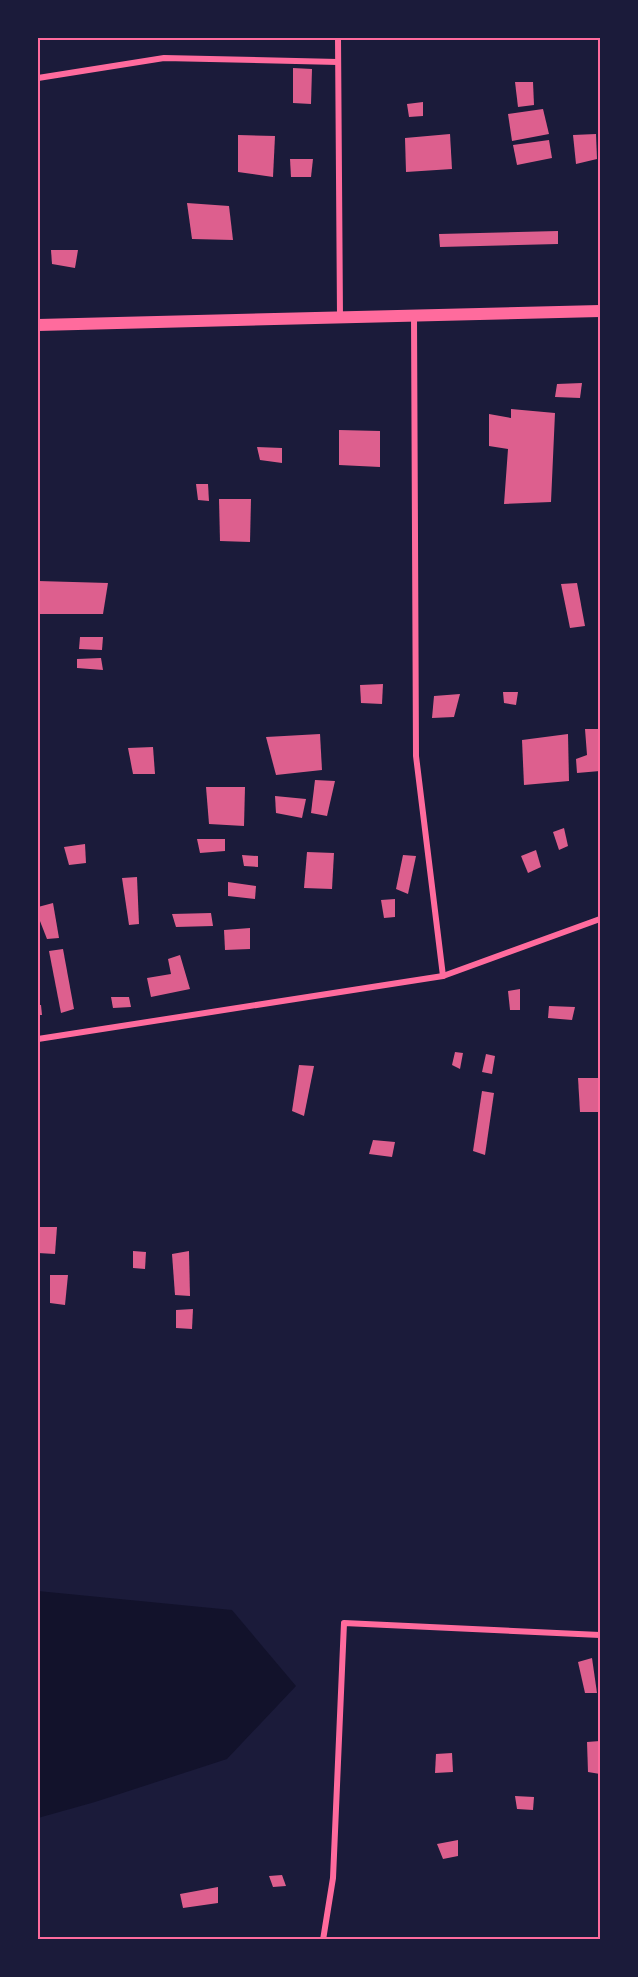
<svg xmlns="http://www.w3.org/2000/svg" width="638" height="1977" font-family="'Roboto Condensed',sans-serif">
	<style>
		.water { fill: #12122b }
		.building { fill: #dd5f8e }
		.lines { fill: none; stroke-linecap: round; stroke-linejoin: round }
		.minor { stroke: #ff6b9d; stroke-width: 6 }
		.secondary { stroke: #ff6b9d; stroke-width: 12 }
		.neatline { fill: none; stroke: #ff6b9d; stroke-width: 2 }
	</style>
	<rect width="100%" height="100%" fill="#1b1b3a"/>
	<!-- water -->
	<path class="water" d="M 38,1591 L 232,1610 L 296,1686 L 227,1759 L 95,1802 L 38,1818 Z"/>
	<!-- building -->
	<g class="building">
		<path d="M 293,68 L 312,69 L 311,104 L 293,103 Z"/>
		<path d="M 515,82 L 533,82 L 534,105 L 518,107 Z"/>
		<path d="M 423,102 L 423,116 L 409,117 L 407,104 Z"/>
		<path d="M 543,109 L 549,134 L 512,141 L 508,114 Z"/>
		<path d="M 450,134 L 452,169 L 406,172 L 405,138 Z"/>
		<path d="M 596,134 L 597,159 L 576,164 L 573,135 Z"/>
		<path d="M 238,135 L 275,136 L 273,177 L 238,172 Z"/>
		<path d="M 549,140 L 552,158 L 517,165 L 513,145 Z"/>
		<path d="M 290,159 L 313,159 L 311,177 L 291,177 Z"/>
		<path d="M 187,203 L 229,206 L 233,240 L 192,239 Z"/>
		<path d="M 558,231 L 558,244 L 440,247 L 439,234 Z"/>
		<path d="M 51,250 L 78,250 L 75,268 L 52,264 Z"/>
		<path d="M 582,383 L 580,398 L 555,397 L 557,384 Z"/>
		<path d="M 511,409 L 555,413 L 551,502 L 504,504 L 508,449 L 489,446 L 489,414 L 511,418 Z"/>
		<path d="M 339,430 L 380,431 L 380,467 L 339,465 Z"/>
		<path d="M 257,447 L 282,448 L 282,463 L 260,460 Z"/>
		<path d="M 196,484 L 208,484 L 209,501 L 198,500 Z"/>
		<path d="M 219,499 L 251,499 L 250,542 L 220,541 Z"/>
		<path d="M 38,581 L 108,583 L 103,614 L 38,614 Z"/>
		<path d="M 577,583 L 585,626 L 570,628 L 561,584 Z"/>
		<path d="M 80,637 L 103,637 L 102,650 L 79,649 Z"/>
		<path d="M 101,658 L 103,670 L 77,668 L 77,659 Z"/>
		<path d="M 383,684 L 382,704 L 361,703 L 360,685 Z"/>
		<path d="M 503,692 L 518,692 L 516,705 L 504,703 Z"/>
		<path d="M 460,694 L 454,717 L 432,718 L 434,696 Z"/>
		<path d="M 585,729 L 600,729 L 600,771 L 577,773 L 576,759 L 587,755 Z"/>
		<path d="M 320,734 L 322,770 L 276,775 L 266,737 Z"/>
		<path d="M 568,734 L 569,781 L 524,785 L 522,740 Z"/>
		<path d="M 153,747 L 155,774 L 133,774 L 128,748 Z"/>
		<path d="M 315,780 L 335,781 L 327,816 L 311,813 Z"/>
		<path d="M 206,787 L 245,787 L 244,826 L 209,824 Z"/>
		<path d="M 275,796 L 306,799 L 302,818 L 276,813 Z"/>
		<path d="M 564,828 L 568,846 L 559,850 L 553,832 Z"/>
		<path d="M 197,839 L 225,839 L 225,851 L 200,853 Z"/>
		<path d="M 85,844 L 86,863 L 69,865 L 64,847 Z"/>
		<path d="M 536,850 L 541,867 L 528,873 L 521,856 Z"/>
		<path d="M 307,852 L 334,853 L 332,889 L 304,888 Z"/>
		<path d="M 242,855 L 258,856 L 258,867 L 244,866 Z"/>
		<path d="M 403,855 L 416,856 L 408,894 L 396,889 Z"/>
		<path d="M 137,877 L 139,924 L 129,925 L 122,878 Z"/>
		<path d="M 228,882 L 256,886 L 255,899 L 228,896 Z"/>
		<path d="M 395,899 L 395,917 L 384,918 L 381,900 Z"/>
		<path d="M 53,903 L 59,938 L 47,939 L 38,916 L 38,907 Z"/>
		<path d="M 211,913 L 213,926 L 176,927 L 172,914 Z"/>
		<path d="M 250,928 L 250,949 L 225,950 L 224,930 Z"/>
		<path d="M 63,949 L 74,1009 L 61,1013 L 49,951 Z"/>
		<path d="M 180,955 L 190,989 L 151,997 L 147,978 L 171,974 L 168,959 Z"/>
		<path d="M 520,989 L 520,1010 L 510,1010 L 508,991 Z"/>
		<path d="M 111,997 L 129,997 L 131,1007 L 113,1008 Z"/>
		<path d="M 38,1005 L 41,1005 L 42,1015 L 38,1015 Z"/>
		<path d="M 549,1006 L 575,1007 L 572,1020 L 548,1018 Z"/>
		<path d="M 455,1052 L 463,1053 L 460,1069 L 452,1065 Z"/>
		<path d="M 486,1054 L 495,1056 L 492,1074 L 482,1072 Z"/>
		<path d="M 299,1065 L 314,1066 L 304,1116 L 292,1111 Z"/>
		<path d="M 578,1078 L 600,1078 L 600,1112 L 580,1112 Z"/>
		<path d="M 482,1091 L 494,1093 L 485,1155 L 473,1151 Z"/>
		<path d="M 373,1140 L 395,1142 L 392,1157 L 369,1154 Z"/>
		<path d="M 38,1227 L 57,1227 L 55,1254 L 38,1253 Z"/>
		<path d="M 133,1251 L 146,1252 L 145,1269 L 133,1268 Z"/>
		<path d="M 189,1251 L 190,1296 L 175,1295 L 172,1254 Z"/>
		<path d="M 50,1275 L 68,1275 L 65,1305 L 50,1303 Z"/>
		<path d="M 193,1309 L 192,1329 L 176,1328 L 176,1310 Z"/>
		<path d="M 592,1658 L 597,1693 L 585,1693 L 578,1662 Z"/>
		<path d="M 600,1741 L 600,1774 L 588,1772 L 587,1742 Z"/>
		<path d="M 452,1753 L 453,1772 L 435,1773 L 436,1754 Z"/>
		<path d="M 515,1796 L 534,1797 L 533,1810 L 517,1809 Z"/>
		<path d="M 458,1840 L 458,1856 L 443,1859 L 437,1844 Z"/>
		<path d="M 282,1875 L 286,1886 L 273,1887 L 269,1876 Z"/>
		<path d="M 218,1887 L 218,1903 L 183,1908 L 180,1894 Z"/>
	</g>
	<g class="lines">
		<!-- minor -->
		<g class="minor">
			<path d="M 338,38 L 340,317"/>
			<path d="M 38,78 L 164,58 L 338,62"/>
			<path d="M 414,316 L 416,756 L 443,976"/>
			<path d="M 38,1039 L 443,976 L 600,919"/>
			<path d="M 323,1940 L 333,1878 L 344,1623 L 600,1635"/>
		</g>
		<!-- secondary -->
		<path class="secondary" d="M 38,325 L 600,311"/>
	</g>
	<!-- border -->
	<rect width="638" height="1977" fill="none" stroke="#1b1b3a" stroke-width="78"/>
	<rect x="39" y="39" width="560" height="1899" class="neatline"/>
</svg>
